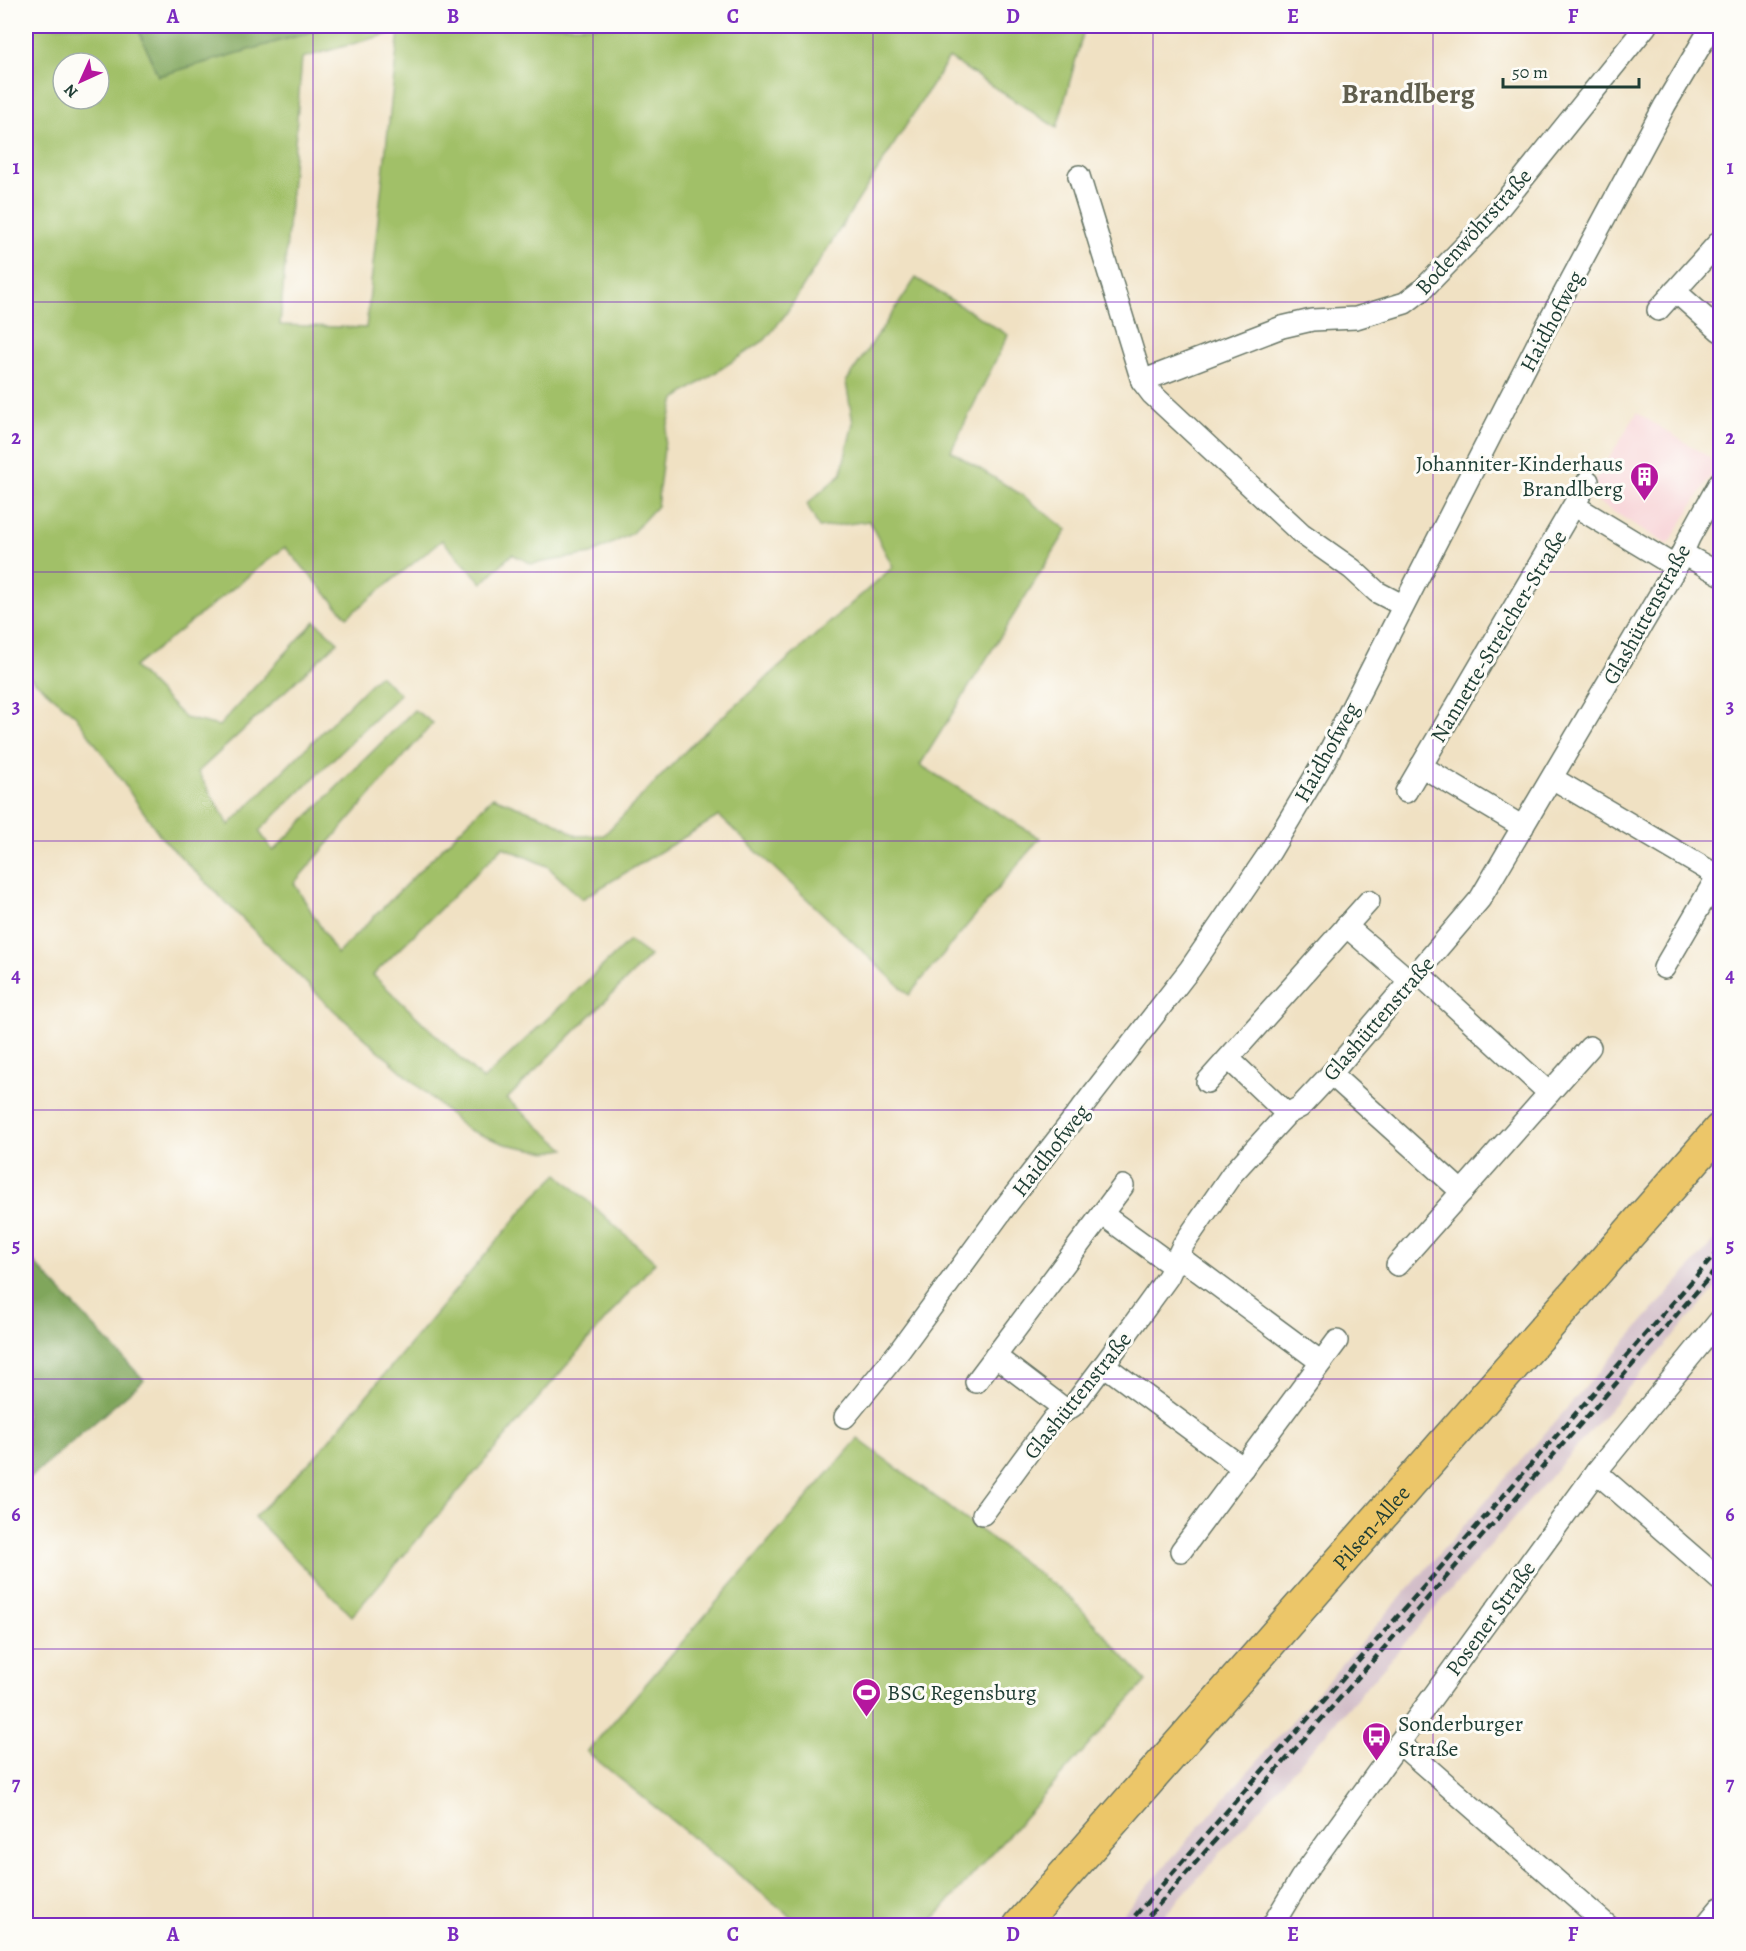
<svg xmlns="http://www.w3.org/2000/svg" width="1746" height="1951" font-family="Alegreya,serif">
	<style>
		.built { fill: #f7cfd4 }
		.industrial { fill: #d2bdc8 }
		.green { fill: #a1c068; stroke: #607e4e; stroke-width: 1.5; fill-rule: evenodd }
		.forest { fill: #80a65c; stroke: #507248; stroke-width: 1.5 }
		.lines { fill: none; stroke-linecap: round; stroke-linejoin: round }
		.minor-casing { stroke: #687666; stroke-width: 24 }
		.primary-casing { stroke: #687666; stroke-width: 36 }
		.minor { stroke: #fff; stroke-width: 21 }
		.primary { stroke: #ecc669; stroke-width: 33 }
		.rail { stroke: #1f3d34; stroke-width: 4.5; stroke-dasharray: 9 4.5; stroke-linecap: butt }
		.grid { fill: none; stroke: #7b2cbf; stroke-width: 1.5; stroke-opacity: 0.55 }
		.labels { text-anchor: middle; stroke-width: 6; stroke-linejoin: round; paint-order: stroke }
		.street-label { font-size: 22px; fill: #1f3d34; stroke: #fdfcf7 }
		.poi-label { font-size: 22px; fill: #1f3d34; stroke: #fdfcf7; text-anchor: start }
		.district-label { font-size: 28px; font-weight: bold; fill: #605e4d; stroke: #fdfcf7 }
		.neatline { fill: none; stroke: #7b2cbf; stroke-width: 2 }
		.grid-label { font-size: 20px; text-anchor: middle; font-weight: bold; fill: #7b2cbf }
	</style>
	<rect width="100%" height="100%" fill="#fdfcf7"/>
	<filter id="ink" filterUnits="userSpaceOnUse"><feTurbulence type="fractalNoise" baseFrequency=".0167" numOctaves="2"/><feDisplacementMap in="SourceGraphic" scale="12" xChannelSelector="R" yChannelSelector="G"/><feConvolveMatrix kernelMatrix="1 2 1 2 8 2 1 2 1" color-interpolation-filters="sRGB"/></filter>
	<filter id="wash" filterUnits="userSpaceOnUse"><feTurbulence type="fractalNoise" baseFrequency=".008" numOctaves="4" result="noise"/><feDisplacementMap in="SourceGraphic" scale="24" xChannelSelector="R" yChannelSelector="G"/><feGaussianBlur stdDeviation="1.35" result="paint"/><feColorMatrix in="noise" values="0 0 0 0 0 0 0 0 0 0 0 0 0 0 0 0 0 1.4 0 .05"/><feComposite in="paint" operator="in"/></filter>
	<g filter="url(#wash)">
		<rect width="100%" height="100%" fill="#f0e1c3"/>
		<!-- built -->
		<path class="built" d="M 1637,413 L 1719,463 L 1668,545 L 1591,498 L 1598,487 L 1593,484 Z"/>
		<!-- industrial -->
		<path class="industrial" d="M 1720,1234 L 1720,1283 L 1284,1781 L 1156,1925 L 1113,1925 Z"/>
		<!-- green -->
		<g class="green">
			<path d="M 26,26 L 137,26 L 158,76 L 332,26 L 1085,26 L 1057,128 L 949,58 L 785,315 L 765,340 L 675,399 L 666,432 L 657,506 L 631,534 L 591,554 L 532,564 L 512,554 L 482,583 L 442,540 L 347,617 L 285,547 L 134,667 L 185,718 L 219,726 L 315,621 L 338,642 L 198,772 L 229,825 L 379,675 L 400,694 L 259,831 L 273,851 L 414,710 L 433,723 L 294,883 L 337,954 L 493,797 L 550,819 L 577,836 L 604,835 L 696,740 L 893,567 L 869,521 L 819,528 L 807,504 L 841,474 L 853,423 L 846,382 L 916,278 L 1008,335 L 951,451 L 1022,495 L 1067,530 L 920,765 L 1040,838 L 909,995 L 719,816 L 582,899 L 547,866 L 503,847 L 373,975 L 483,1080 L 629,941 L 650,956 L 507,1099 L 565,1149 L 548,1152 L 505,1144 L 466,1129 L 328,1005 L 162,838 L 76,716 L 26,674 ZM 399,31 L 366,328 L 280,325 L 302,58 ZM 63,63 L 99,63 L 99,99 L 63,99 Z"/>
			<path d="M 558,1174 L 655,1262 L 352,1616 L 254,1517 L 313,1459 L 534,1197 Z"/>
			<path d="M 858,1439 L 1072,1599 L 1146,1681 L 928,1925 L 801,1925 L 587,1752 Z"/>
		</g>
		<!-- forest -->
		<g class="forest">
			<path d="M 137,26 L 332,26 L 158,76 Z"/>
			<path d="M 26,1254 L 144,1380 L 26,1481 Z"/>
		</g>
	</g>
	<g filter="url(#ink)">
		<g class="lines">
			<defs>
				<g id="minor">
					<path d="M 1079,176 L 1142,381 L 1152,394 L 1301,533 L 1352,569 L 1377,592 L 1402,605"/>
					<path d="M 1675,291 L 1720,331"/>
					<path d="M 1658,310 L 1720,241"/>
					<path d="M 1142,381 L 1282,327 L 1312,320 L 1356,318 L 1405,303 L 1422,290 L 1488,222 L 1646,26"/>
					<path d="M 1575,506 L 1676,567"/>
					<path d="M 1682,553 L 1720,574"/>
					<path d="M 1421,766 L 1523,827"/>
					<path d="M 1552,778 L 1718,876"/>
					<path d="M 1406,792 L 1588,481"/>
					<path d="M 1346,926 L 1410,981"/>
					<path d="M 1664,968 L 1720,872"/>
					<path d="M 1417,972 L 1549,1093"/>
					<path d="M 1229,1059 L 1287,1114"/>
					<path d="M 1331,1074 L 1462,1192"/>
					<path d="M 1207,1082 L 1369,901"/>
					<path d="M 1102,1214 L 1173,1266"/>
					<path d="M 1178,1256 L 1321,1362"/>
					<path d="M 1397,1265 L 1590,1047"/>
					<path d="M 995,1356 L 1066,1410"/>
					<path d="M 1104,1365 L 1243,1468"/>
					<path d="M 976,1382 L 1123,1186"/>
					<path d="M 845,1417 L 900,1350 L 1005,1207 L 1190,969 L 1270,852 L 1325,760 L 1544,331 L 1665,105 L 1712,26"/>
					<path d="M 1596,1472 L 1720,1580"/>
					<path d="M 983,1514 L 1053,1419 L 1073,1406 L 1104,1365 L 1168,1277 L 1183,1245 L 1232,1174 L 1287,1114 L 1300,1107 L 1331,1074 L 1480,899 L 1676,567 L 1689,538 L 1720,482"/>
					<path d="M 1181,1551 L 1337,1341"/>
					<path d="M 1399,1743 L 1608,1926"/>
					<path d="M 1272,1926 L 1301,1878 L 1596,1472 L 1720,1320"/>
					<path d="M 1705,1926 L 1720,1908"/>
				</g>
				<g id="primary">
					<path id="s1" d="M 1020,1926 L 1720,1130"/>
				</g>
			</defs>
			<!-- minor casing -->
			<use href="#minor" class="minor-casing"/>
			<!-- primary casing -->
			<use href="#primary" class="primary-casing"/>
			<!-- minor -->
			<use href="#minor" class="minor"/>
			<!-- primary -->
			<use href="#primary" class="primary"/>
			<!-- rail -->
			<g class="rail">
				<path d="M 1126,1926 L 1720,1249"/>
				<path d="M 1140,1926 L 1720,1265"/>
			</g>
		</g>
	</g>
	<!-- grid -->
	<path class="grid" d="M 313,26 L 313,1926M 593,26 L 593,1926M 873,26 L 873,1926M 1153,26 L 1153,1926M 1433,26 L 1433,1926M 26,302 L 1720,302M 26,572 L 1720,572M 26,841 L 1720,841M 26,1110 L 1720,1110M 26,1379 L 1720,1379M 26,1649 L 1720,1649"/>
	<!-- icons -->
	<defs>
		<symbol id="building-pin" viewBox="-11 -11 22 30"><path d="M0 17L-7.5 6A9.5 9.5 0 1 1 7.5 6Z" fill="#b5179e" stroke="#fdfcf7"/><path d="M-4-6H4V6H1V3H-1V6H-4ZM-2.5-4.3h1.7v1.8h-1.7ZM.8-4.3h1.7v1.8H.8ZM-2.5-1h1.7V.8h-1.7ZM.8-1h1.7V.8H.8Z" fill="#fff"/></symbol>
		<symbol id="stadium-pin" viewBox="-11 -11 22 30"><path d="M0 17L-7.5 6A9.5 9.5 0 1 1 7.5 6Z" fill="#b5179e" stroke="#fdfcf7"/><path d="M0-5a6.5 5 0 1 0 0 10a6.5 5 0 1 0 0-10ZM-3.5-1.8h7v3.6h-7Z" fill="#fff"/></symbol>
		<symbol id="bus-pin" viewBox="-11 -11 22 30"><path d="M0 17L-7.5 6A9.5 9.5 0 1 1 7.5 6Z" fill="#b5179e" stroke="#fdfcf7"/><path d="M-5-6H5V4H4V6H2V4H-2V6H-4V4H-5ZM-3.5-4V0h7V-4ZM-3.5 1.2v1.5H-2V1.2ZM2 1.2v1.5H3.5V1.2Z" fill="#fff"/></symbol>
	</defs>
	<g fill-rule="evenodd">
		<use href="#building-pin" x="1628" y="460" width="33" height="45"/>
		<use href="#stadium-pin" x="850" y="1676" width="33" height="45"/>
		<use href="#bus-pin" x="1360" y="1720" width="33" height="45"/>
	</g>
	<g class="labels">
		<!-- street labels -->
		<g class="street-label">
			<text transform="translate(1473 231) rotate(-48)" y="8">Bodenwöhrstraße</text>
			<text transform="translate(1551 321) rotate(-62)" y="8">Haidhofweg</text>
			<text transform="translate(1646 614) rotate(-61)" y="8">Glashüttenstraße</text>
			<text transform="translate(1498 636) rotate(-59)" y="8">Nannette-Streicher-Straße</text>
			<text transform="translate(1326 752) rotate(-61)" y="8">Haidhofweg</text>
			<text transform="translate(1378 1018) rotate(-49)" y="8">Glashüttenstraße</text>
			<text transform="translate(1050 1150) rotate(-52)" y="8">Haidhofweg</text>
			<text transform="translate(1077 1395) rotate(-51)" y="8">Glashüttenstraße</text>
			<text dy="8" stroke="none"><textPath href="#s1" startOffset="531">Pilsen-Allee</textPath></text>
			<text transform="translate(1490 1618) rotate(-54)" y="8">Posener Straße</text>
		</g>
		<!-- poi labels -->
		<g class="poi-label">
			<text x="1623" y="471" text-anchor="end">Johanniter-Kinderhaus<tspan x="1623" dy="25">Brandlberg</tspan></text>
			<text x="887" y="1700">BSC Regensburg</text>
			<text x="1398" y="1731">Sonderburger<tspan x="1398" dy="25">Straße</tspan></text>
		</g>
		<!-- district labels -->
		<g class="district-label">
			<text x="1408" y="103">Brandlberg</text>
		</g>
	</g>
	<!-- margin -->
	<rect width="1746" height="1951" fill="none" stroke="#fdfcf7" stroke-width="66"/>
	<!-- north arrow -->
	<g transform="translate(81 81) rotate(225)"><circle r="28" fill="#fdfcf7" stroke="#a4b0a9" stroke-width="1.5"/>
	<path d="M0-4.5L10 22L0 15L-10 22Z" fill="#b5179e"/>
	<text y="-9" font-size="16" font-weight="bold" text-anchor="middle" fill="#1f3d34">N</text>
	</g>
	<!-- scale -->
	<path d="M1503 78v9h136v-9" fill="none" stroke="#1f3d34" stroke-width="3"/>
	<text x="1512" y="78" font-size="18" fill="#1f3d34" stroke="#fdfcf7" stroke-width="4.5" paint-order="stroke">50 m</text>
	<rect x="33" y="33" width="1680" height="1885" class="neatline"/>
	<g class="grid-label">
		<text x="173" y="23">A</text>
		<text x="453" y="23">B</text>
		<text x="733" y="23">C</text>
		<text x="1013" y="23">D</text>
		<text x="1293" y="23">E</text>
		<text x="1573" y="23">F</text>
		<text x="16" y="174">1</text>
		<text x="1730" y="174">1</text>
		<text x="16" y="444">2</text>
		<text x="1730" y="444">2</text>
		<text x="16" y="713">3</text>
		<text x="1730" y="713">3</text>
		<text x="16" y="982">4</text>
		<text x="1730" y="982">4</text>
		<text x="16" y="1252">5</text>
		<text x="1730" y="1252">5</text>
		<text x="16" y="1521">6</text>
		<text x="1730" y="1521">6</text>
		<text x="16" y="1790">7</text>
		<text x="1730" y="1790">7</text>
		<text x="173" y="1941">A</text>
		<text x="453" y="1941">B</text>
		<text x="733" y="1941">C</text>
		<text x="1013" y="1941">D</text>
		<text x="1293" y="1941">E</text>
		<text x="1573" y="1941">F</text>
	</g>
</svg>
